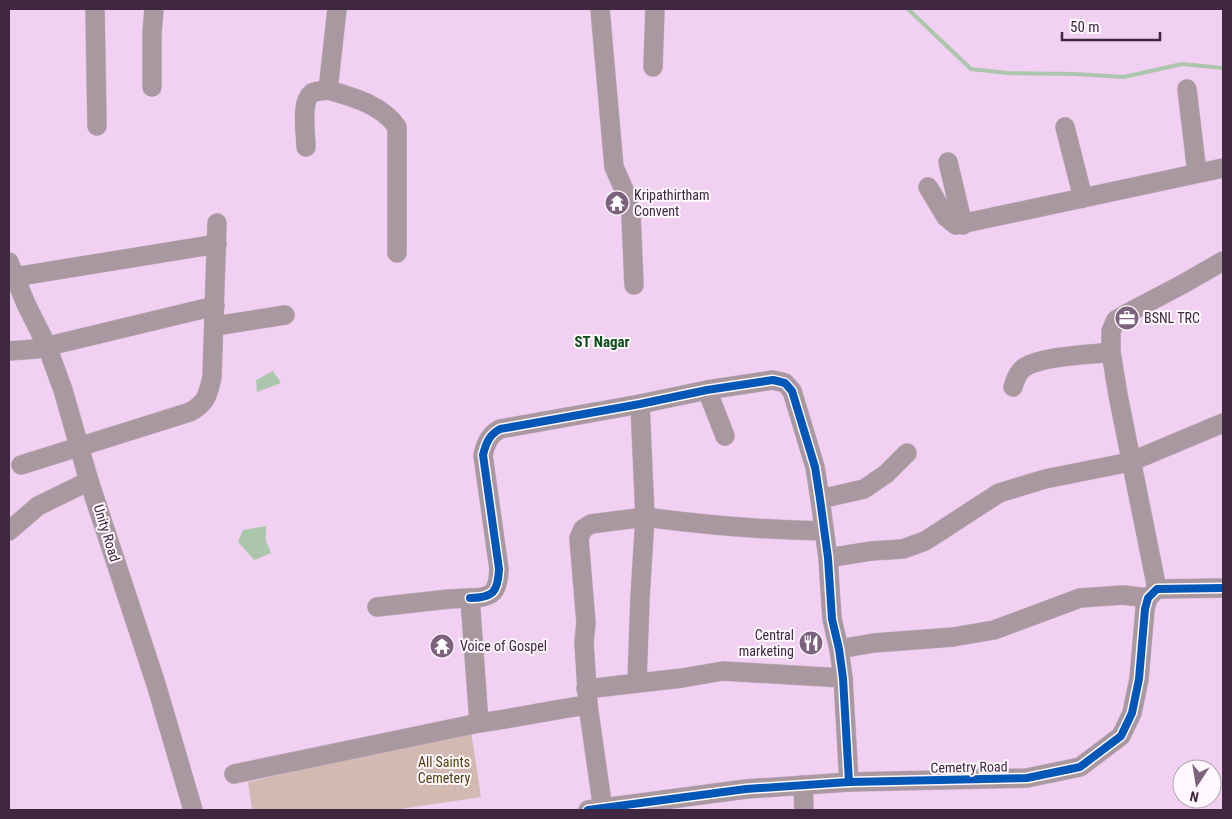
<svg xmlns="http://www.w3.org/2000/svg" width="1232" height="819" font-family="'Roboto Condensed',sans-serif">
	<style>
		.green { fill: #d2b9b2 }
		.water { fill: #acc6ae }
		.lines { fill: none; stroke-linecap: round; stroke-linejoin: round }
		.stream { stroke: #acc6ae; stroke-width: 4 }
		.minor-casing { stroke: #cbb1cb; stroke-width: 20 }
		.minor { stroke: #a9989f; stroke-width: 19 }
		.cycleway-casing { stroke: #fff8fe; stroke-width: 11 }
		.cycleway { stroke: #0057b8; stroke-width: 8 }
		.labels { text-anchor: middle; stroke-width: 4; stroke-linejoin: round; paint-order: stroke }
		.poi-label { font-size: 14px; fill: #3f273f; stroke: #fff8fe; text-anchor: start }
		.street-label { font-size: 14px; fill: #3f273f; stroke: #fff8fe }
		.park-label { font-size: 14px; fill: #513e0b; stroke: #fff8fe }
		.neighbourhood-label { font-size: 15px; font-weight: bold; fill: #0c4c1b; stroke: #fff8fe }
	</style>
	<rect width="100%" height="100%" fill="#f1d0f1"/>
	<!-- green -->
	<path class="green" d="M 471,731 L 481,797 L 394,810 L 252,810 L 248,782 Z"/>
	<!-- water -->
	<g class="water">
		<path d="M 273,371 L 281,383 L 257,392 L 256,380 Z"/>
		<path d="M 266,526 L 266,541 L 271,553 L 254,560 L 238,542 L 243,530 Z"/>
	</g>
	<g class="lines">
		<!-- stream -->
		<path class="stream" d="M 908,9 L 971,69 L 1007,73 L 1075,74 L 1124,77 L 1182,64 L 1223,68"/>
		<defs>
			<g id="minor">
				<path d="M 95,9 L 97,126"/>
				<path d="M 600,9 L 614,167 L 625,192 L 631,215 L 634,285"/>
				<path d="M 653,67 L 655,9"/>
				<path d="M 152,87 L 152,33 L 154,9"/>
				<path d="M 1187,89 L 1197,173"/>
				<path d="M 328,90 C 353,97 382,105 397,127 L 397,253"/>
				<path d="M 1065,127 L 1083,198"/>
				<path d="M 306,147 C 306,133 300,102 312,93 C 316,91 323,91 328,90 L 337,9"/>
				<path d="M 948,162 L 963,225"/>
				<path d="M 928,187 L 946,217 L 956,225 L 1223,168"/>
				<path d="M 9,262 L 26,304 L 47,346 L 63,390 L 89,481 L 156,684 L 193,810"/>
				<path d="M 14,277 L 217,244"/>
				<path d="M 215,326 L 285,315"/>
				<path d="M 9,351 L 36,349 L 215,306"/>
				<path d="M 1013,387 C 1015,380 1018,371 1025,367 C 1043,356 1089,355 1111,352"/>
				<path d="M 707,390 L 725,436"/>
				<path d="M 21,465 L 190,412 C 207,403 208,394 212,377 L 217,223"/>
				<path d="M 820,499 L 864,489 L 886,474 L 907,453"/>
				<path d="M 9,531 L 38,506 L 89,481"/>
				<path d="M 828,558 L 871,551 L 903,549 L 925,541 L 999,493 L 1045,479 L 1130,462 L 1223,423"/>
				<path d="M 1157,589 L 1118,395 L 1111,352 L 1111,331 L 1116,320 L 1126,314 L 1183,284 L 1223,261"/>
				<path d="M 470,598 C 493,598 498,592 499,569 L 483,455 C 486,443 489,435 500,429 L 640,404 L 707,390 L 773,380 L 785,383 L 792,391 L 815,467 L 820,499 L 828,558 L 832,619 L 839,649 L 843,678 L 849,782"/>
				<path d="M 377,607 L 449,599 L 470,598 L 479,723 C 515,718 551,710 588,705 L 603,810"/>
				<path d="M 839,649 L 874,643 L 953,637 L 994,630 L 1080,598 L 1123,595 L 1148,598"/>
				<path d="M 637,683 L 640,598 L 645,517 C 705,525 764,530 824,531"/>
				<path d="M 586,689 L 682,678 L 723,671 L 843,678"/>
				<path d="M 588,705 L 584,642 L 586,623 L 579,538 L 583,529 L 591,524 L 645,517 L 640,404"/>
				<path d="M 234,774 L 479,723"/>
				<path d="M 803,785 L 804,810"/>
				<path d="M 588,810 L 746,789 L 849,782 L 1027,778 L 1080,767 L 1121,736 L 1132,713 L 1139,679 L 1145,609 L 1148,598 L 1157,589 L 1223,588"/>
			</g>
		</defs>
		<!-- minor casing -->
		<use href="#minor" class="minor-casing"/>
		<!-- minor -->
		<use href="#minor" class="minor"/>
		<defs>
			<g id="cycleway">
				<path d="M 470,598 C 493,598 498,592 499,569 L 483,455 C 486,443 489,435 500,429 L 640,404 L 707,390 L 773,380 L 785,383 L 792,391 L 815,467 L 820,499 L 828,558 L 832,619 L 839,649 L 843,678 L 849,782"/>
				<path d="M 588,810 L 746,789 L 849,782 L 1027,778 L 1080,767 L 1121,736 L 1132,713 L 1139,679 L 1145,609 L 1148,598 L 1157,589 L 1223,588"/>
			</g>
		</defs>
		<!-- cycleway casing -->
		<use href="#cycleway" class="cycleway-casing"/>
		<!-- cycleway -->
		<use href="#cycleway" class="cycleway"/>
	</g>
	<!-- icons -->
	<defs>
		<symbol id="temple-disc" viewBox="-11 -11 22 22"><circle r="9.5" fill="#7d627d" stroke="#fff8fe"/><path d="M0-6L5-2H3V0L6.5 2.5H4V6H1.5V3h-3V6H-4V2.5H-6.5L-3 0V-2H-5Z" fill="#fff"/></symbol>
		<symbol id="office-disc" viewBox="-11 -11 22 22"><circle r="9.5" fill="#7d627d" stroke="#fff8fe"/><path d="M-6-3h4V-5.5h4V-3h4V5H-6ZM-1-4.5V-3h2v-1.5ZM-6 0V1H6V0Z" fill="#fff"/></symbol>
		<symbol id="restaurant-disc" viewBox="-11 -11 22 22"><circle r="9.5" fill="#7d627d" stroke="#fff8fe"/><path d="M-5-6h1v4h1v-4h1v4h1v-4h1v5L-1.5 .5V6h-2V.5L-5-1ZM5-6V6H3V1.5H1.5Q1.5-4 5-6Z" fill="#fff"/></symbol>
	</defs>
	<g fill-rule="evenodd">
		<use href="#temple-disc" x="603" y="189" width="28" height="28"/>
		<use href="#office-disc" x="1113" y="304" width="28" height="28"/>
		<use href="#restaurant-disc" x="797" y="629" width="28" height="28"/>
		<use href="#temple-disc" x="428" y="632" width="28" height="28"/>
	</g>
	<g class="labels">
		<!-- poi labels -->
		<g class="poi-label">
			<text x="634" y="200">Kripathirtham<tspan x="634" dy="16">Convent</tspan></text>
			<text x="1144" y="323">BSNL TRC</text>
			<text x="794" y="640" text-anchor="end">Central<tspan x="794" dy="16">marketing</tspan></text>
			<text x="460" y="651">Voice of Gospel</text>
		</g>
		<!-- street labels -->
		<g class="street-label">
			<text transform="translate(107 533) rotate(73)" y="5">Unity Road</text>
			<text transform="translate(969 767) rotate(-1)" y="5">Cemetry Road</text>
		</g>
		<!-- park labels -->
		<g class="park-label">
			<text x="444" y="767">All Saints<tspan x="444" dy="16">Cemetery</tspan></text>
		</g>
		<!-- neighbourhood labels -->
		<g class="neighbourhood-label">
			<text x="602" y="347">ST Nagar</text>
		</g>
	</g>
	<!-- border -->
	<rect width="1232" height="819" fill="none" stroke="#3f273f" stroke-width="20"/>
	<!-- north arrow -->
	<g transform="translate(1197 784) rotate(192)"><circle r="24" fill="#fff8fe" stroke="#b2a4b2"/>
	<path d="M0-4L9 19L0 12L-9 19Z" fill="#7d627d"/>
	<text y="-8" font-size="14" font-weight="bold" text-anchor="middle" fill="#3f273f">N</text>
	</g>
	<!-- scale -->
	<path d="M1062 32v8h98v-8" fill="none" stroke="#3f273f" stroke-width="2.5"/>
	<text x="1070" y="32" font-size="15" fill="#3f273f" stroke="#fff8fe" stroke-width="4" paint-order="stroke">50 m</text>
</svg>
